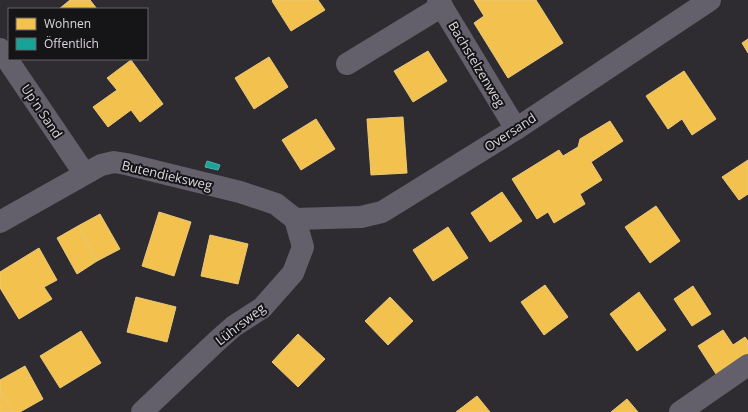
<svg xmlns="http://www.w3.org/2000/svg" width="748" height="412" font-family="'Open Sans',sans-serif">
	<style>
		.homes { fill: #f2c14e; stroke: #ebc879 }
		.public { fill: #17a398; stroke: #52b3ad }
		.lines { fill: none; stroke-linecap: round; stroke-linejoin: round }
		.minor { stroke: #64606b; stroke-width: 22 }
		.labels { text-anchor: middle; stroke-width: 4; stroke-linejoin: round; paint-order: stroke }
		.street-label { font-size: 13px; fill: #dad8dd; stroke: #151417 }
	</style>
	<rect width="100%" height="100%" fill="#2e2c30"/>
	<!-- homes -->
	<g class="homes">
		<path d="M 70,0 L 90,0 L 97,9 L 59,9 Z"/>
		<path d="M 273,0 L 318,0 L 325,10 L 291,31 L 272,1 Z"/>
		<path d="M 474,0 L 536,0 L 563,43 L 508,78 L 474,23 L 484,16 Z"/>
		<path d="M 748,39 L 748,53 L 742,43 Z"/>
		<path d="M 428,51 L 447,81 L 413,102 L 394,71 Z"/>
		<path d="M 269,57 L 288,87 L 254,109 L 235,78 Z"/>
		<path d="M 131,60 L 163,104 L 140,122 L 131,110 L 108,127 L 93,107 L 117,90 L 107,78 Z"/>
		<path d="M 684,71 L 716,119 L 692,135 L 682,119 L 668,129 L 646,96 Z"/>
		<path d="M 403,117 L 407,173 L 371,175 L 367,119 Z"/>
		<path d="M 316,119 L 335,149 L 301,170 L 282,140 Z"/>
		<path d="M 610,121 L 623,141 L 591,162 L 602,180 L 580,194 L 585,204 L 554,223 L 548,212 L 537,219 L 512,179 L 559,150 L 563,156 L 578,147 L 580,139 Z"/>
		<path d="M 748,160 L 748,194 L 739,200 L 722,177 Z"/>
		<path d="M 502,192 L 522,221 L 490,242 L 471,213 Z"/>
		<path d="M 656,206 L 680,241 L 650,263 L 625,227 Z"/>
		<path d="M 159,212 L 191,222 L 174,276 L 142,266 Z"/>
		<path d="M 100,214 L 120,249 L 97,261 L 78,226 Z"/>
		<path d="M 78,226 L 97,261 L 77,274 L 57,238 Z"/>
		<path d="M 448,227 L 468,258 L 433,281 L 413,250 Z"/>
		<path d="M 210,235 L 248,244 L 238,284 L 201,276 Z"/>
		<path d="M 39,248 L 57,280 L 44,287 L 52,299 L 19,319 L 0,288 L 0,272 Z"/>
		<path d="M 545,285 L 568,317 L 544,335 L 521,302 Z"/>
		<path d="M 693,286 L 711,314 L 692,326 L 674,299 Z"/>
		<path d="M 639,292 L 666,330 L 637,351 L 610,314 Z"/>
		<path d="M 136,297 L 176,307 L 167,342 L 127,332 Z"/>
		<path d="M 390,297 L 413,321 L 388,345 L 365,321 Z"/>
		<path d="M 723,330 L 733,345 L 745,337 L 748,341 L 748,354 L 716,374 L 698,346 Z"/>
		<path d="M 81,331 L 101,363 L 60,388 L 40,356 Z"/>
		<path d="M 298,334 L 325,359 L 298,387 L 272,362 Z"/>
		<path d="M 25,366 L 43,399 L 20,412 L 13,412 L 0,389 L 0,380 Z"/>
		<path d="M 0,389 L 13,412 L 0,412 Z"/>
		<path d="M 477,396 L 490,412 L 456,412 Z"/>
		<path d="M 627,399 L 638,412 L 611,412 Z"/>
	</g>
	<!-- public -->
	<path class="public" d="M 207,161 L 220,165 L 218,170 L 205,167 Z"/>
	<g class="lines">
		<!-- minor -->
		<g class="minor">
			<path d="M 438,0 L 516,129"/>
			<path d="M 0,49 L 84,173"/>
			<path d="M 347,64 L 442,6"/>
			<path d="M 295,219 L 361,217 L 382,212 L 516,129 L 710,0"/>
			<path d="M 0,222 L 101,165 L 114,162 L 126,164 L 240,192 L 276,204 L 295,219"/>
			<path d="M 142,412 L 217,341 L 234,326 L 262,308 L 293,273 L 303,247 L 295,219"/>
			<path d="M 680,412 L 748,365"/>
		</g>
	</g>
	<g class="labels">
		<!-- street labels -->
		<g class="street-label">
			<text transform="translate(477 64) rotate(59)" y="5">Bachstelzenweg</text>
			<text transform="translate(42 111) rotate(56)" y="5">Up'n Sand</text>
			<text transform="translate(510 132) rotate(-33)" y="5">Oversand</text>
			<text transform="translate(167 175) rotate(13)" y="5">Butendieksweg</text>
			<text transform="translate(240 324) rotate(-38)" y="5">Lührsweg</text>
		</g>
	</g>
	<!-- legend -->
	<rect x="8" y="8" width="140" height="52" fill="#151417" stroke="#646266"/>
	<rect x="16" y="18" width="20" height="12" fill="#f2c14e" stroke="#646266"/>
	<text x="44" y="28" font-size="12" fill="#dad8dd">Wohnen</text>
	<rect x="16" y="38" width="20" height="12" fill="#17a398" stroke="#646266"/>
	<text x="44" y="48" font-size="12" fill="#dad8dd">Öffentlich</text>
</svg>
